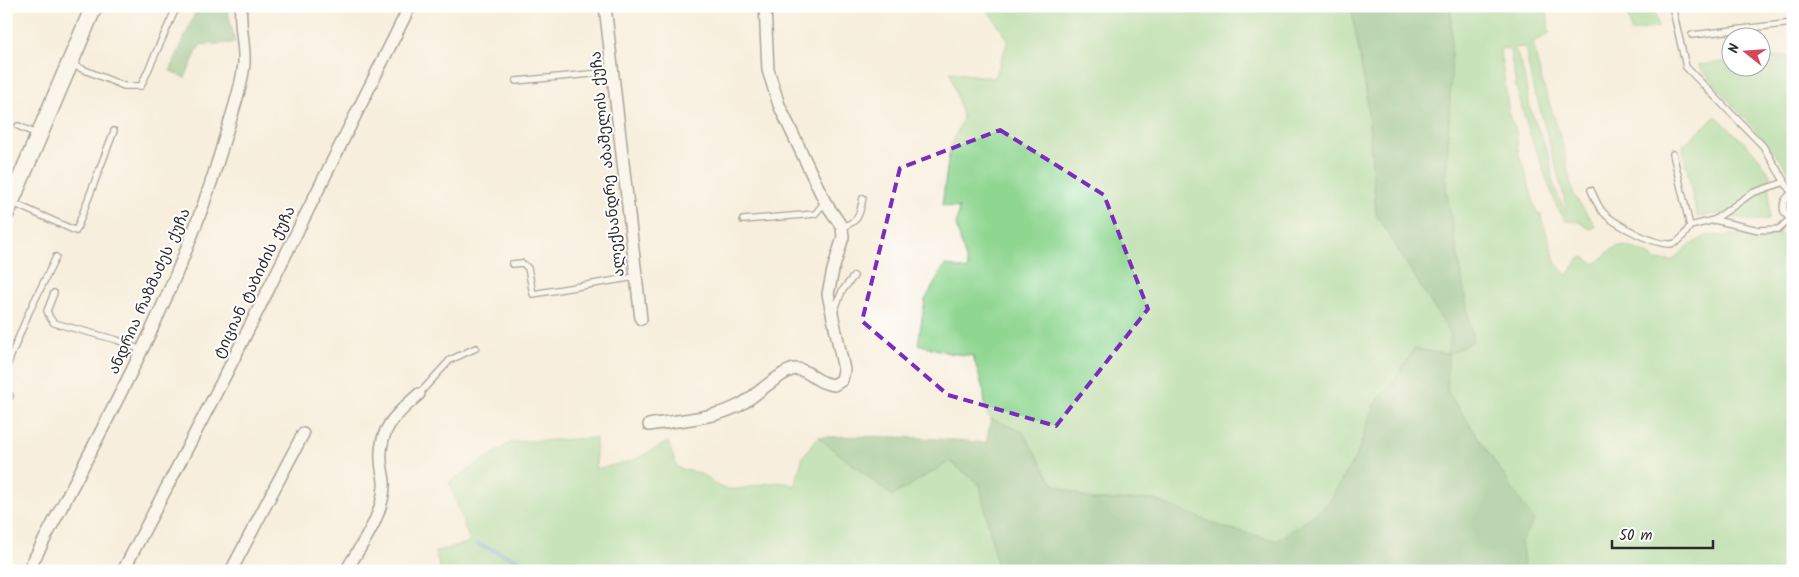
<svg xmlns="http://www.w3.org/2000/svg" width="1799" height="577" font-family="Kalam,'Noto Sans Georgian',sans-serif">
	<style>
		.green { fill: #8fd690; stroke: #5d805e; fill-rule: evenodd }
		.forest { fill: #73b77a; stroke: #4f7152 }
		.lines { fill: none; stroke-linecap: round; stroke-linejoin: round }
		.stream { stroke: #6d9fd8; stroke-width: 4.5 }
		.lane-casing { stroke: #4a4846; stroke-width: 8 }
		.street-casing { stroke: #4a4846; stroke-width: 14 }
		.secondary-casing { stroke: #4a4846; stroke-width: 19 }
		.lane { stroke: #fff; stroke-width: 5.5 }
		.street { stroke: #fff; stroke-width: 11 }
		.secondary { stroke: #fff; stroke-width: 16 }
		.marked { fill: none; stroke: #7b2cbf; stroke-width: 4; stroke-dasharray: 10 6; stroke-linejoin: round }
		.labels { text-anchor: middle; stroke-width: 4; stroke-linejoin: round; paint-order: stroke }
		.street-label { font-size: 15px; fill: #2b2b2b; stroke: #fff }
	</style>
	<rect width="100%" height="100%" fill="#fff"/>
	<filter id="ink" filterUnits="userSpaceOnUse"><feTurbulence type="fractalNoise" baseFrequency=".02" numOctaves="2"/><feDisplacementMap in="SourceGraphic" scale="10" xChannelSelector="R" yChannelSelector="G"/><feConvolveMatrix kernelMatrix="1 2 1 2 8 2 1 2 1" color-interpolation-filters="sRGB"/></filter>
	<filter id="wash" filterUnits="userSpaceOnUse"><feTurbulence type="fractalNoise" baseFrequency=".0096" numOctaves="4" result="noise"/><feDisplacementMap in="SourceGraphic" scale="20" xChannelSelector="R" yChannelSelector="G"/><feGaussianBlur stdDeviation="1.12" result="paint"/><feColorMatrix in="noise" values="0 0 0 0 0 0 0 0 0 0 0 0 0 0 0 0 0 1.4 0 .05"/><feComposite in="paint" operator="in"/></filter>
	<g filter="url(#wash)">
		<rect width="100%" height="100%" fill="#f7eedd"/>
		<!-- green -->
		<g class="green">
			<path d="M 985,6 L 1351,6 L 1367,97 L 1376,214 L 1451,335 L 1448,353 L 1473,342 L 1446,188 L 1451,72 L 1451,6 L 1547,6 L 1549,34 L 1533,42 L 1541,78 L 1558,129 L 1565,153 L 1567,169 L 1574,195 L 1596,227 L 1590,229 L 1579,222 L 1566,221 L 1557,208 L 1536,149 L 1530,135 L 1516,87 L 1510,50 L 1504,48 L 1500,50 L 1510,119 C 1521,131 1514,151 1523,165 L 1537,213 L 1541,215 L 1556,264 L 1567,275 L 1579,259 L 1584,257 L 1594,264 L 1601,260 L 1607,253 L 1617,246 L 1630,247 L 1646,253 L 1656,260 L 1672,261 L 1686,248 L 1706,236 L 1790,233 L 1787,282 L 1791,303 L 1790,328 L 1793,340 L 1793,410 L 1786,428 L 1793,435 L 1793,571 L 1525,571 L 1521,541 L 1507,480 L 1447,391 L 1448,354 L 1414,349 L 1391,386 L 1374,404 L 1357,455 L 1327,505 L 1278,541 L 1223,527 L 1154,500 L 1092,500 L 1053,484 L 1022,431 L 991,419 L 985,410 L 984,392 L 973,356 L 949,353 L 918,344 L 925,300 L 945,265 L 967,270 L 968,267 L 956,225 L 959,208 L 942,205 L 950,148 L 963,118 L 950,72 L 995,78 L 1008,40 ZM 1525,47 L 1534,94 L 1537,98 L 1568,212 L 1564,209 L 1559,198 L 1552,179 L 1550,159 L 1530,108 L 1524,74 L 1515,48 Z"/>
			<path d="M 1643,6 L 1654,6 L 1658,27 L 1631,32 L 1627,10 Z"/>
			<path d="M 1793,55 L 1793,177 L 1780,159 L 1698,65 L 1731,61 L 1732,68 L 1762,68 L 1762,58 Z"/>
			<path d="M 1716,116 L 1758,156 L 1770,175 L 1769,219 L 1754,221 L 1715,214 L 1697,217 L 1684,154 L 1683,145 Z"/>
			<path d="M 818,437 L 892,496 L 950,461 L 980,485 L 998,571 L 441,571 L 435,552 L 470,542 L 449,482 L 512,442 L 596,438 L 596,469 L 632,461 L 668,442 L 677,467 C 684,471 692,470 699,473 C 710,478 717,489 730,489 C 751,490 774,476 795,486 L 803,456 Z"/>
		</g>
		<!-- forest -->
		<g class="forest">
			<path d="M 198,6 L 227,6 L 235,43 L 200,45 L 185,78 L 170,71 Z"/>
			<path d="M 1351,6 L 1451,6 L 1451,72 L 1446,188 L 1473,342 L 1448,354 L 1447,391 L 1534,521 L 1521,541 L 1525,571 L 998,571 L 980,485 L 950,461 L 892,496 L 818,437 C 874,435 930,437 986,443 L 991,419 L 1022,431 L 1053,484 L 1092,500 L 1154,500 L 1223,527 L 1277,541 L 1327,505 L 1357,455 L 1374,404 L 1391,386 L 1414,349 L 1447,354 L 1451,335 L 1376,214 L 1367,97 Z"/>
		</g>
		<g class="lines">
			<!-- stream -->
			<path class="stream" d="M 477,544 L 548,571"/>
		</g>
	</g>
	<g filter="url(#ink)">
		<g class="lines">
			<defs>
				<g id="lane">
					<path d="M 1672,6 L 1686,67 L 1763,146 L 1792,194"/>
					<path d="M 1692,35 L 1793,23"/>
					<path d="M 70,64 L 124,86 L 141,86 L 177,6"/>
					<path d="M 516,81 L 612,72"/>
					<path d="M 18,126 L 37,134"/>
					<path d="M 1591,190 C 1594,196 1597,205 1602,211 C 1612,223 1659,249 1675,243 C 1682,240 1687,231 1690,226 L 1673,154"/>
					<path d="M 1793,193 C 1780,200 1780,214 1793,220"/>
					<path d="M 13,203 L 76,231 L 114,131"/>
					<path d="M 743,220 L 815,214 L 825,202"/>
					<path d="M 1714,220 L 1752,193 L 1785,182"/>
					<path d="M 1690,226 L 1714,220 L 1759,230 L 1779,229 L 1790,219"/>
					<path d="M 842,227 C 860,221 859,215 863,198"/>
					<path d="M 512,264 L 522,263 L 528,268 L 533,294 L 635,277"/>
					<path d="M 54,293 L 47,311 L 50,318 L 54,323 L 117,340 L 141,350"/>
					<path d="M 834,312 L 842,291 L 854,276"/>
					<path d="M 6,368 L 29,312 L 56,257"/>
					<path d="M 6,394 L 10,396 L 6,403"/>
					<path d="M 419,394 L 450,360 L 476,348"/>
				</g>
				<g id="street">
					<path d="M 605,6 L 641,319"/>
					<path d="M 649,425 C 679,420 713,419 740,405 C 756,396 779,372 795,369 C 805,368 814,379 823,382 C 826,384 830,384 834,385 L 842,380 L 844,370 L 828,294 L 833,270 L 843,237 L 842,227 L 825,202 L 779,105 L 768,70 L 765,6"/>
					<path d="M 28,571 C 99,434 177,299 221,151 C 228,124 242,90 244,63 C 245,44 239,25 241,6"/>
					<path d="M 123,571 L 227,372 L 410,6"/>
					<path d="M 231,571 L 303,434"/>
					<path d="M 346,571 C 361,545 382,518 384,487 C 385,479 381,469 381,460 C 379,427 397,414 419,394"/>
				</g>
				<path id="secondary" d="M 6,213 L 94,6"/>
			</defs>
			<!-- lane casing -->
			<use href="#lane" class="lane-casing"/>
			<!-- street casing -->
			<use href="#street" class="street-casing"/>
			<!-- secondary casing -->
			<use href="#secondary" class="secondary-casing"/>
			<!-- lane -->
			<use href="#lane" class="lane"/>
			<!-- street -->
			<use href="#street" class="street"/>
			<!-- secondary -->
			<use href="#secondary" class="secondary"/>
		</g>
	</g>
	<!-- marked area -->
	<path d="M0 0H1799V577H0ZM 1000,130 L 1104,195 L 1148,309 L 1056,426 L 948,395 L 862,321 L 900,168 Z" fill="#f7eedd" fill-opacity=".55" fill-rule="evenodd"/>
	<path class="marked" d="M 1000,130 L 1104,195 L 1148,309 L 1056,426 L 948,395 L 862,321 L 900,168 Z"/>
	<g class="labels">
		<!-- street labels -->
		<g class="street-label">
			<text transform="translate(607 164) rotate(-96)" y="5">ალექსანდრე აბაშელის ქუჩა</text>
			<text transform="translate(254 282) rotate(-64)" y="5">ტიციან ტაბიძის ქუჩა</text>
			<text transform="translate(149 291) rotate(-66)" y="5">ანდრია რაზმაძეს ქუჩა</text>
		</g>
	</g>
	<!-- margin -->
	<rect width="1799" height="577" fill="none" stroke="#fff" stroke-width="25"/>
	<!-- north arrow -->
	<g transform="translate(1746 52) rotate(287)"><circle r="24" fill="#ffffff" stroke="#aaaaaa"/>
	<path d="M0-4L9 19L0 12L-9 19Z" fill="#d1495b"/>
	<text y="-8" font-size="14" font-weight="bold" text-anchor="middle" fill="#2b2b2b">N</text>
	</g>
	<!-- scale -->
	<path d="M1612 540v8h101v-8" fill="none" stroke="#2b2b2b" stroke-width="2.5"/>
	<text x="1619" y="540" font-size="15" fill="#2b2b2b" stroke="#ffffff" stroke-width="4" paint-order="stroke">50 m</text>
</svg>
